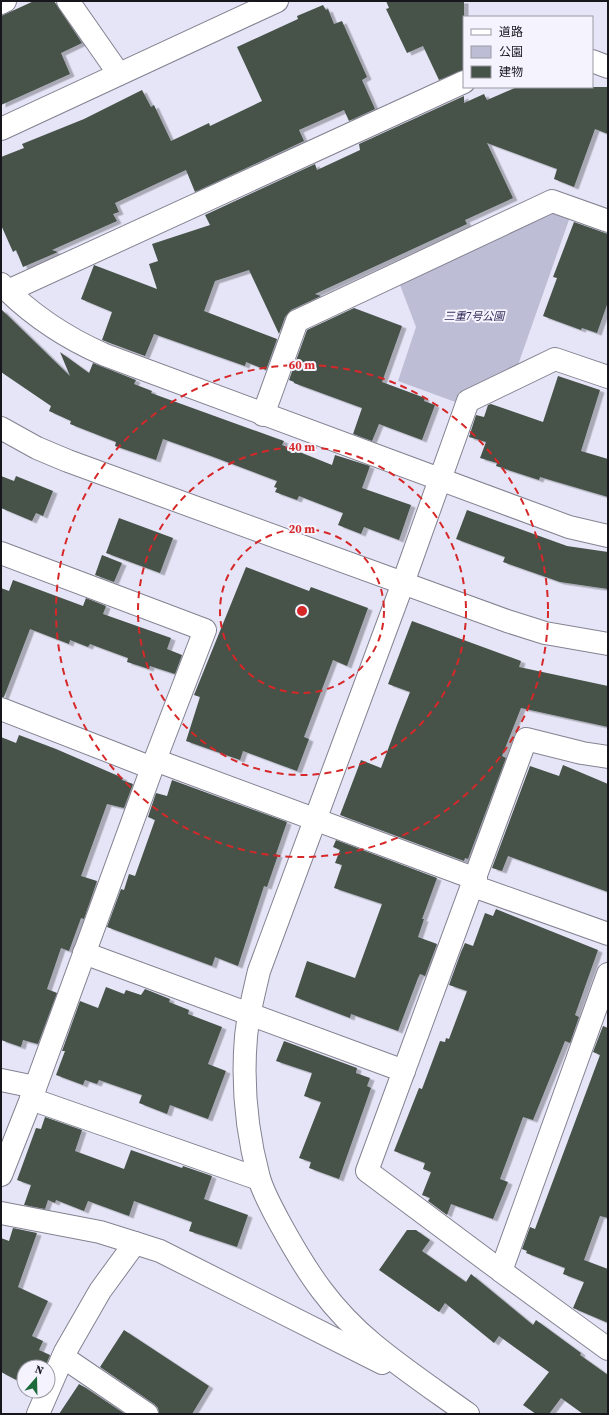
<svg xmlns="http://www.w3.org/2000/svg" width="609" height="1415" font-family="'Source Serif 4','Noto Sans JP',serif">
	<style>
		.green { fill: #bebdd6 }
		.building { fill: #465349; filter: url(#shadow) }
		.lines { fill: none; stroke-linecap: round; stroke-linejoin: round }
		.minor-casing { stroke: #838291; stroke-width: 24 }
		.tertiary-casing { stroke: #838291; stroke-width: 24 }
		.minor { stroke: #fff; stroke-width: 22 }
		.tertiary { stroke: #fff; stroke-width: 22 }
		.ring { fill: none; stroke: #d62828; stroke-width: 2; stroke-dasharray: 7 5 }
		.labels { text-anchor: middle; stroke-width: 4; stroke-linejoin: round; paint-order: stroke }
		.park-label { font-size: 11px; font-style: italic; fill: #352e5b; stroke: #f4f3fe }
		.centre { fill: #d62828; stroke: #f4f3fe; stroke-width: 2 }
		.ring-label { font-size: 12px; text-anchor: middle; font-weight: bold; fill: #d62828; stroke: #f4f3fe; stroke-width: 4; stroke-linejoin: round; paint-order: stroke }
	</style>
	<defs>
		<filter id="shadow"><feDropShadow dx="4.5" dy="2.5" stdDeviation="0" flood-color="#0004"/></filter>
	</defs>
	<rect width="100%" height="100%" fill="#e6e5f7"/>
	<!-- green -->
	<path class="green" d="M 554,213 L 570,217 L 518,365 L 458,403 L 398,381 L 416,327 L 400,285 L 545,216 Z"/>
	<!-- building -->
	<g class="building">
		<path d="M 34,1 L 54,1 L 82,43 L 61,53 L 70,74 L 1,105 L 1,16 Z"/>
		<path d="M 386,1 L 464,1 L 464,70 L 439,80 L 423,46 L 407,53 L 386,9 L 389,8 Z"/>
		<path d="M 323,5 L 326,10 L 328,9 L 334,24 L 342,21 L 367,77 L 362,80 L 375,109 L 349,121 L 344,110 L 299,130 L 304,141 L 195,192 L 186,170 L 115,203 L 119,212 L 113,214 L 117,221 L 52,250 L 58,252 L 23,267 L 16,250 L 13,252 L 1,225 L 1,157 L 24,148 L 22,144 L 84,119 L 142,90 L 151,107 L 154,105 L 171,141 L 209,123 L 210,126 L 262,101 L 237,47 L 298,19 L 297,16 Z"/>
		<path d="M 517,87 L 608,87 L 608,134 L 595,129 L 574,187 L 554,179 L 557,169 L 487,143 L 513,198 L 465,220 L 467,224 L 315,294 L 321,296 L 291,310 L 285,317 L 279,334 L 249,270 L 215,281 L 204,311 L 277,339 L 266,370 L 246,362 L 245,366 L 154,334 L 145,356 L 102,340 L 112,312 L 81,299 L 94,265 L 157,289 L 149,264 L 158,261 L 152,244 L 210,225 L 205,215 L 315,164 L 317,170 L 360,150 L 359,144 L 464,96 L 464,103 L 484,94 L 487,100 Z"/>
		<path d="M 574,222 L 608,234 L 608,302 L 597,333 L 582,328 L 581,330 L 543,316 L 557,278 L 553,277 Z"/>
		<path d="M 354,308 L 402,326 L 382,382 L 425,398 L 424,401 L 435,405 L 422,440 L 379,424 L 372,441 L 353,434 L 362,408 L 294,383 L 294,382 L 289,380 L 307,330 Z"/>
		<path d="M 1,309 L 70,376 L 60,352 L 89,373 L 93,363 L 136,380 L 134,384 L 152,391 L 151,393 L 284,441 L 282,445 L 332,465 L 335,455 L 370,466 L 362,488 L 411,505 L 399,540 L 364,527 L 361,534 L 338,525 L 343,513 L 299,496 L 297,500 L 275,492 L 277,488 L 274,487 L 277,481 L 211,456 L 163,439 L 156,460 L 115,446 L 116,442 L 70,424 L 71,421 L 49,411 L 51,406 L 1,372 Z"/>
		<path d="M 558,376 L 600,390 L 581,451 L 608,459 L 608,497 L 540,477 L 539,480 L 496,466 L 497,463 L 480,458 L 486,442 L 469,437 L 476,415 L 484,417 L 488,405 L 491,404 L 543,422 Z"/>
		<path d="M 1,476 L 14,481 L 16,476 L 53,491 L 43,516 L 36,513 L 32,521 L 1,508 Z"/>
		<path d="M 467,510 L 567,546 L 608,552 L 608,589 L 560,582 L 503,562 L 505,557 L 456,539 Z"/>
		<path d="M 119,518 L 173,538 L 160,573 L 106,553 Z"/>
		<path d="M 102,555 L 122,563 L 114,582 L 95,575 Z"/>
		<path d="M 246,567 L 309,591 L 311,587 L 368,608 L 347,666 L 333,660 L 304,737 L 309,739 L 297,771 L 243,751 L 240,760 L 186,741 L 200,697 L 194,695 Z"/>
		<path d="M 13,580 L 83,606 L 86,598 L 106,606 L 103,614 L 171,638 L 167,649 L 182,655 L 175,674 L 150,666 L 149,669 L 127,662 L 128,658 L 90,644 L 88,647 L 70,640 L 69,644 L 30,629 L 4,697 L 1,697 L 1,588 L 9,591 Z"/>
		<path d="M 412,621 L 521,661 L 519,667 L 608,686 L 608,727 L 521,708 L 502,756 L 506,758 L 468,859 L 465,858 L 464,861 L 340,815 L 361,760 L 381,768 L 397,725 L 410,692 L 388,684 Z"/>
		<path d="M 19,735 L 56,749 L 123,778 L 122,780 L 133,784 L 124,808 L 107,804 L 81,876 L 97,881 L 84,919 L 81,918 L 69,951 L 61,948 L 47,989 L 57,993 L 38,1044 L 23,1040 L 21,1047 L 1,1040 L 1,737 L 16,743 Z"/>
		<path d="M 563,765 L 608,784 L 608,892 L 508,856 L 502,871 L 492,868 L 530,766 L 559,776 Z"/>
		<path d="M 172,780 L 287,822 L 276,854 L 278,855 L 267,887 L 264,886 L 238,966 L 215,957 L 212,966 L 107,927 L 121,889 L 124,890 L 129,874 L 135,876 L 155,820 L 148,817 L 156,793 L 167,796 Z"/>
		<path d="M 336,840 L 437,878 L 422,919 L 424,919 L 418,937 L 437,944 L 425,976 L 420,974 L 418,978 L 398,1031 L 351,1014 L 350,1018 L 295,997 L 307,961 L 355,978 L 382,904 L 334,888 L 342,865 L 335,863 L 340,850 L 333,847 Z"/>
		<path d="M 496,909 L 598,950 L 575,1015 L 579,1017 L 570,1043 L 565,1041 L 533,1120 L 523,1117 L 500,1179 L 508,1182 L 493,1219 L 451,1204 L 447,1215 L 428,1201 L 430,1198 L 422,1195 L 431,1172 L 423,1169 L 425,1163 L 394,1151 L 419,1088 L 422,1089 L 440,1041 L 445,1042 L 446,1038 L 449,1039 L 467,991 L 449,985 L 461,952 L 465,943 L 473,946 L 485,913 L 493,916 Z"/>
		<path d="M 106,987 L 124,994 L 126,990 L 141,995 L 145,989 L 170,999 L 169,1002 L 189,1010 L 188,1014 L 222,1027 L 208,1064 L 226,1071 L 208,1119 L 170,1105 L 167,1114 L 139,1103 L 142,1095 L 99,1080 L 97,1084 L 85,1080 L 83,1085 L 56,1075 L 65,1051 L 62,1051 L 80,1001 L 98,1008 Z"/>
		<path d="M 603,1026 L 608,1028 L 608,1218 L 600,1216 L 584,1260 L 608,1269 L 608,1323 L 573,1308 L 584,1282 L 563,1274 L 565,1268 L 526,1253 L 527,1251 L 522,1249 L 530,1227 L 535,1229 L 600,1055 L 593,1052 Z"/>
		<path d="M 284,1041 L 357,1068 L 356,1073 L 370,1078 L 367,1086 L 371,1088 L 339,1179 L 309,1168 L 311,1162 L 299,1158 L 321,1102 L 304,1096 L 312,1073 L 276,1061 Z"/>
		<path d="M 45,1117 L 82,1130 L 75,1151 L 124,1169 L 131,1150 L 182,1168 L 183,1166 L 212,1176 L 204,1199 L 248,1215 L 237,1247 L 189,1231 L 192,1222 L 134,1201 L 129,1216 L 88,1201 L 84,1211 L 56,1200 L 55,1203 L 48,1200 L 45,1209 L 24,1205 L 31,1185 L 17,1180 L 36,1128 L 41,1129 Z"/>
		<path d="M 13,1228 L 37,1233 L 18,1287 L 48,1301 L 32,1336 L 43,1341 L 39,1350 L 50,1355 L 45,1367 L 24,1367 L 24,1384 L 1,1372 L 1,1238 L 9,1241 Z"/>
		<path d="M 407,1230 L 416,1230 L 430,1240 L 422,1251 L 466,1282 L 471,1274 L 533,1325 L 536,1320 L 581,1353 L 580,1355 L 608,1375 L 608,1414 L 583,1414 L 561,1398 L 549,1414 L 536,1414 L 523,1405 L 549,1372 L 499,1336 L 494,1343 L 445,1303 L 439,1312 L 379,1270 Z"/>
		<path d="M 124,1330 L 209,1386 L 192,1414 L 159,1414 L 158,1408 L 154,1404 L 100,1367 Z"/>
		<path d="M 79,1384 L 86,1388 L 125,1414 L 59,1414 Z"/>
	</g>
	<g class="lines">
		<defs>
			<g id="minor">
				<path d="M 68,1 L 119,74"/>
				<path d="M 1,3 L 5,1"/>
				<path d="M 592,61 L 608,67"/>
				<path d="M 1,129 L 277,1"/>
				<path d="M 1,284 C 31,315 66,338 105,355 L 569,527 L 608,536"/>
				<path d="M 8,291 L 464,82"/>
				<path d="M 263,415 L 297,321 L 552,201 L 608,221"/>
				<path d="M 1,553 L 205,630 L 155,760 L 31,1099 L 1,1175"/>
				<path d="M 1,709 L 152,768"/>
				<path d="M 155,760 L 476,879"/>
				<path d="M 473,886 L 608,934"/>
				<path d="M 84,953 L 404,1071"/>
				<path d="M 608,974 L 501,1271 L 608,1349"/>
				<path d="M 1,1080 L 35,1087"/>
				<path d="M 31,1099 L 259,1179"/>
				<path d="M 1,1213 L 100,1232 L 135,1243"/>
				<path d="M 501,1271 L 367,1171 L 526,739 L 582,753 L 608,757"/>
				<path d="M 63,1357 L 147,1414"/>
				<path d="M 38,1414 L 65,1352 L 100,1291 L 135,1243 L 160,1251 L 382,1363"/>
				<path d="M 468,1414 C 436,1391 403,1369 373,1344 C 331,1309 308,1274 282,1227 C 274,1212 264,1195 259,1178 C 247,1133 242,1083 246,1037 C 248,1015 254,993 259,971 L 403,583 L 468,401 L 555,359 L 608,377"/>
			</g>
			<path id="tertiary" d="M 1,428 L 37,448 L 68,461 L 507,621 L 545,633 L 608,644"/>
		</defs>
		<!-- minor casing -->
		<use href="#minor" class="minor-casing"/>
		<!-- tertiary casing -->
		<use href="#tertiary" class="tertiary-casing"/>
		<!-- minor -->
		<use href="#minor" class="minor"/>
		<!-- tertiary -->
		<use href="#tertiary" class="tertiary"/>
	</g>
	<!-- distance rings -->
	<g class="ring">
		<circle cx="302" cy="611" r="82"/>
		<circle cx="302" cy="611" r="164"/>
		<circle cx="302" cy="611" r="246"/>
	</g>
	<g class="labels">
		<!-- park labels -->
		<g class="park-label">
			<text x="474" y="320">三重7号公園</text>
		</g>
	</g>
	<circle cx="302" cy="611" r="6" class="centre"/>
	<g class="ring-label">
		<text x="302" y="369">60 m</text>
		<text x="302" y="451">40 m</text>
		<text x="302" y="533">20 m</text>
	</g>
	<!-- border -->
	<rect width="609" height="1415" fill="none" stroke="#17161c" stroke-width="4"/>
	<!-- legend -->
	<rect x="463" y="16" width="130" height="72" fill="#f4f3fe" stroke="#9c9ba4"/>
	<rect x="471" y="29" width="20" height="6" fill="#ffffff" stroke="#9c9ba4"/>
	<text x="499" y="36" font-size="12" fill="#17161c">道路</text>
	<rect x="471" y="46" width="20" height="12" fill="#bebdd6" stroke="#9c9ba4"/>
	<text x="499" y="56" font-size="12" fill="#17161c">公園</text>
	<rect x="471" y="66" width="20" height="12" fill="#465349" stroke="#9c9ba4"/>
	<text x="499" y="76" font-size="12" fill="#17161c">建物</text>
	<!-- north arrow -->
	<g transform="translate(36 1379) rotate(20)"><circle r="19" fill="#f4f3fe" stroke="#9c9ba4"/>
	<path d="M0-3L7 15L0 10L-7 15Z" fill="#1d6b3a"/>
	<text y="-6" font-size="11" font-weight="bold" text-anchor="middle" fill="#17161c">N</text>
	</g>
</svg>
